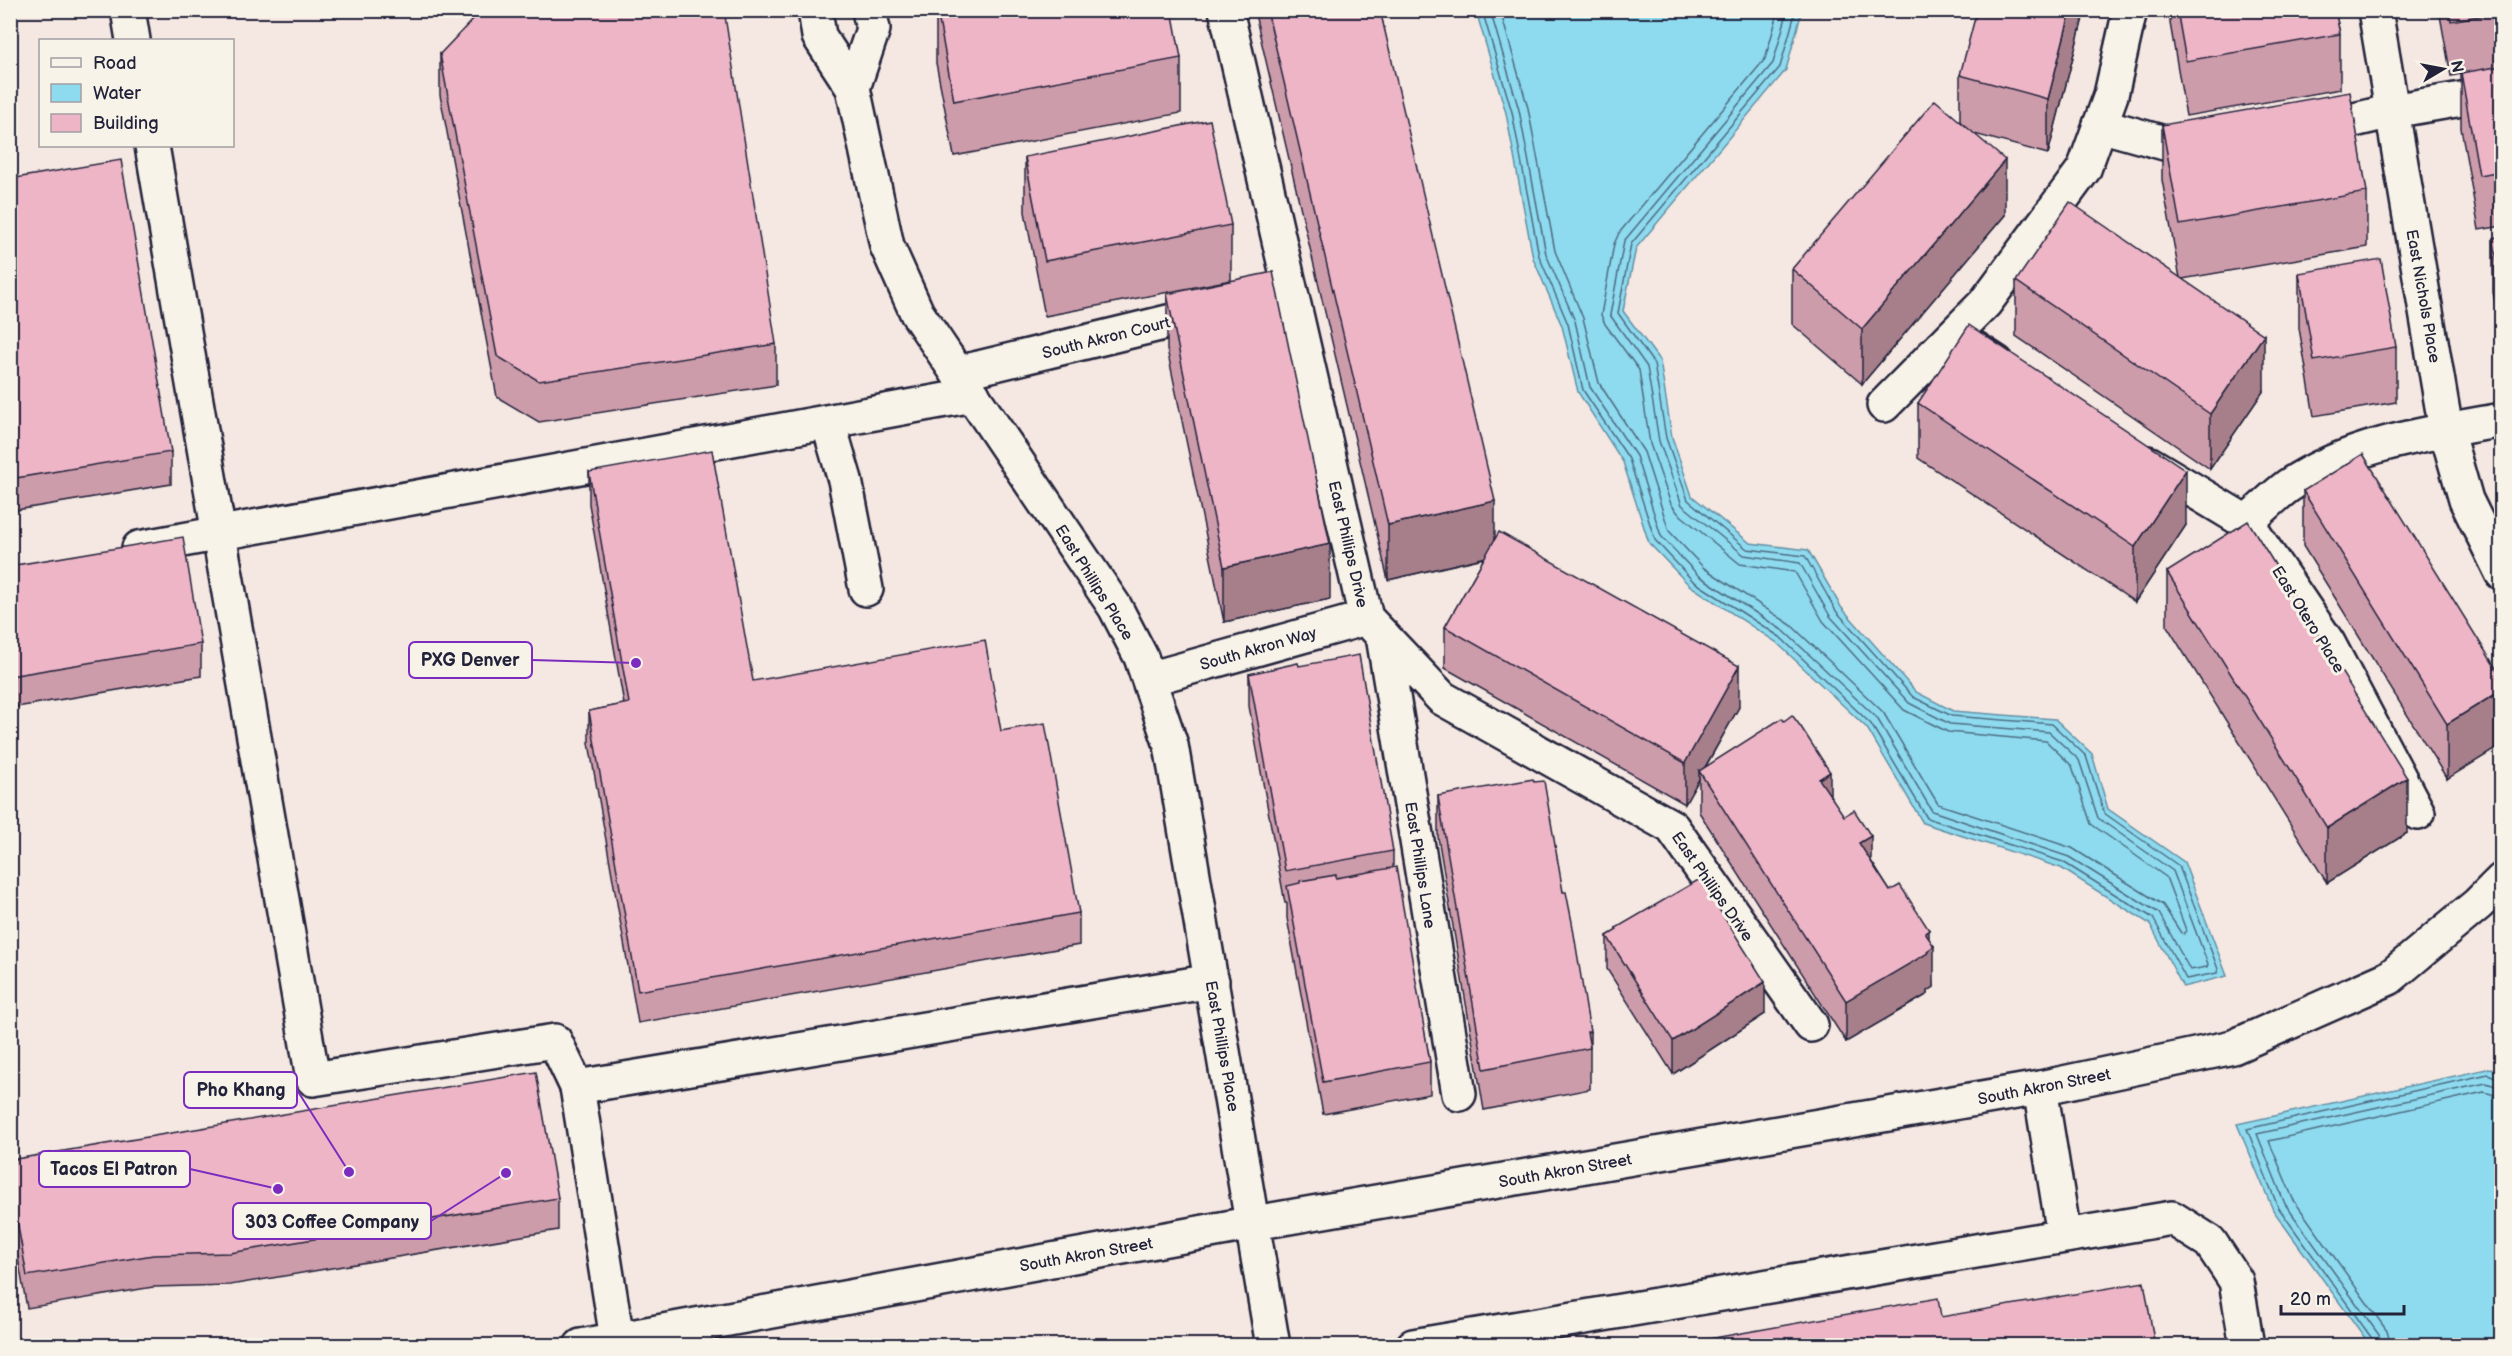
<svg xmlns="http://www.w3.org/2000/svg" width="2512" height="1356" font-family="'Balsamiq Sans',sans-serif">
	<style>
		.water { fill: #8edaee; stroke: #6390a6; stroke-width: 1.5 }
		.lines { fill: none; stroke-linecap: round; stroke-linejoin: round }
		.shore { stroke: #4d6c83; stroke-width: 1.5 }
		.minor-casing { stroke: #22223b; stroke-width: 38 }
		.minor { stroke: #f7f3e8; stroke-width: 33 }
		.wall { fill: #cd9cab; stroke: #22223b; stroke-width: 1.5 }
		.shaded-wall { fill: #a77f8b; stroke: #22223b; stroke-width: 1.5 }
		.building { fill: #eeb5c7; stroke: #22223b; stroke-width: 1.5 }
		.labels { text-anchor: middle; stroke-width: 6; stroke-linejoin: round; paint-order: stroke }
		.street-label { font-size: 16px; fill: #22223b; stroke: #f7f3e8 }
		.leader { fill: none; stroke: #7b2cbf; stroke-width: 2 }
		.callout-dot { fill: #7b2cbf; stroke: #f7f3e8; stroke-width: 2 }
		.callout { fill: #f7f3e8; stroke: #7b2cbf; stroke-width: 2 }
		.callout-label { font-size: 18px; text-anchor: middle; font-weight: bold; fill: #22223b }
	</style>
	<rect width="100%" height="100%" fill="#f5e7e1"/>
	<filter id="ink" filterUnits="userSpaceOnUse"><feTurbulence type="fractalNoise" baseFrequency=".0167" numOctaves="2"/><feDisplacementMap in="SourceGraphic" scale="12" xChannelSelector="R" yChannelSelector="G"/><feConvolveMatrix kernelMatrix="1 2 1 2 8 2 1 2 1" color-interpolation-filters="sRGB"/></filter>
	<g filter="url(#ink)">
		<!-- water -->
		<g class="water">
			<path d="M 1476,11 L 1802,11 L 1786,70 L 1636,248 L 1623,311 L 1660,361 L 1672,437 L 1692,496 L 1750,543 L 1808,550 L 1841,607 L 1916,692 L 1953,711 L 2055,719 L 2092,754 L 2108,809 L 2184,862 L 2227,976 L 2183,987 L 2150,924 L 2061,868 L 1923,823 L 1867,728 L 1776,642 L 1689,585 L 1649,543 L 1623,462 L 1578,392 L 1562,326 L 1533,258 L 1506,113 Z"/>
			<path d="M 2491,1068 L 2502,1076 L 2501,1345 L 2370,1345 L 2273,1210 L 2237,1124 Z"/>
		</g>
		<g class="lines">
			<!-- shore -->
			<g class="shore">
				<path d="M 1482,10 L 1512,112 L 1539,256 L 1568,324 L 1583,390 L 1629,459 L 1655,540 L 1693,581 L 1780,637 L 1871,724 L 1927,818 L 2063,862 L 2153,918 L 2186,979 L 2217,973 L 2218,969 L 2179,866 L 2104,813 L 2086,756 L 2052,724 L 1952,716 L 1913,697 L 1836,611 L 1805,556 L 1747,549 L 1688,500 L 1666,438 L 1654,364 L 1618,313 L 1631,244 L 1780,67 L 1796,10"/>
				<path d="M 1490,10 L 1519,110 L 1546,254 L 1575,321 L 1590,387 L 1636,456 L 1661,536 L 1698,575 L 1785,632 L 1877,718 L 1932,811 L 2069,857 L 2159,913 L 2190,970 L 2207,967 L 2208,964 L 2173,871 L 2098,818 L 2079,760 L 2049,732 L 1950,724 L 1909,703 L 1830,616 L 1800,563 L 1744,555 L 1682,505 L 1659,441 L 1647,367 L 1610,315 L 1624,241 L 1773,63 L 1788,10"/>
				<path d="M 1500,10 L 1528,108 L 1555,251 L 1583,318 L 1599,383 L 1644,452 L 1669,531 L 1704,568 L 1791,625 L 1883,712 L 1938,804 L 2072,848 L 2163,905 L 2181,933 L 2184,934 L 2186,930 L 2166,877 L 2091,824 L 2072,766 L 2046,741 L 1948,732 L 1904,710 L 1823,621 L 1795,572 L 1740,564 L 1678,513 L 1671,504 L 1650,444 L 1639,370 L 1605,324 L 1601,315 L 1614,244 L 1619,233 L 1765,59 L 1779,10"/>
				<path d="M 2374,1346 L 2373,1340 L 2278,1207 L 2247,1129 L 2488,1074 L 2502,1080"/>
				<path d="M 2382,1346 L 2379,1335 L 2285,1204 L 2257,1134 L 2486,1083 L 2502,1088"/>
				<path d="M 2391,1346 L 2387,1331 L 2293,1199 L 2269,1141 L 2484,1092 L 2502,1097"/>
			</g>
			<defs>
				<g id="minor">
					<path d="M 128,10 L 133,40"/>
					<path d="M 815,10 L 819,36 L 853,88 L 887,246 L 917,313 L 1115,607 L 1141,657 L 1171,745 L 1273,1346"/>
					<path d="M 1226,10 L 1366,618 L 1442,698 L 1672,827 L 1811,1025"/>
					<path d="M 2375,10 L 2446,430 L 2466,500 L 2502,573"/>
					<path d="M 853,88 L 873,29 L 869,10"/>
					<path d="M 2100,125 L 2186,149 L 2205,147"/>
					<path d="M 2312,130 L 2392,111 L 2502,92"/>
					<path d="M 152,146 L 313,1079 L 555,1041 L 577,1087 L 617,1339"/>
					<path d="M 1954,335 L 1997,363"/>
					<path d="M 958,373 L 1209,312"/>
					<path d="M 1884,405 L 1985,303 L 2084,169 L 2111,95 L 2130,10"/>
					<path d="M 828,422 L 845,480 L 866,589"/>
					<path d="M 2148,463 L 2246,522 L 2328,643 L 2418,813"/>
					<path d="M 2246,522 C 2260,511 2273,497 2288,486 C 2350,444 2430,433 2502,420"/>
					<path d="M 139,548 L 973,395"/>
					<path d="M 1383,636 L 1459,1094"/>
					<path d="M 1149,679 L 1366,618"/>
					<path d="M 577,1087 L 1212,981"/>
					<path d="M 2040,1088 L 2064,1235"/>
					<path d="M 581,1346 L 1254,1223 L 2040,1088 L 2233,1047 L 2389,978 L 2478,904 L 2502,880"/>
					<path d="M 1413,1346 L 2172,1218 L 2210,1242 L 2236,1281 L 2247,1346"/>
				</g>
			</defs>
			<!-- minor casing -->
			<use href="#minor" class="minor-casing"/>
			<!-- minor -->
			<use href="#minor" class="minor"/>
		</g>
		<!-- wall -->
		<g class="wall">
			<path d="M 936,10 L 1181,58 L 1181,113 L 954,156 L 936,63 Z"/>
			<path d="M 1254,10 L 1380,10 L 1495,539 L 1739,707 L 1706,766 L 1830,796 L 1890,891 L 1929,939 L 1934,987 L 1928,991 L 1928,994 L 1846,1042 L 1699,812 L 1699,779 L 1685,804 L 1445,668 L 1445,627 L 1484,558 L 1388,580 Z"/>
			<path d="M 2085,10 L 2048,154 L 1975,134 L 2005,215 L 1862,384 L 1792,324 L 1792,269 L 1960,121 L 1960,75 Z"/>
			<path d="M 2170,10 L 2335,10 L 2340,34 L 2340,89 L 2186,116 L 2170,23 Z"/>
			<path d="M 2439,10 L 2502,10 L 2502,226 L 2479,230 L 2461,128 L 2461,74 L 2451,76 Z"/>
			<path d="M 440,54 L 776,344 L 776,385 L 539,422 L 497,397 L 440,95 Z"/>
			<path d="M 2162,125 L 2367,192 L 2367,247 L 2182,279 L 2264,390 L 2210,469 L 2016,336 L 2016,281 L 2180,278 L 2162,180 Z"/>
			<path d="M 1025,157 L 1231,225 L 1231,280 L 1045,316 L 1025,212 Z"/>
			<path d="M 10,179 L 171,452 L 171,484 L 10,511 Z"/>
			<path d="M 2502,236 L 2502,339 L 2493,292 L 2493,238 Z"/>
			<path d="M 2299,273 L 2396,347 L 2396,402 L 2314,416 L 2299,328 Z"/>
			<path d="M 1167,294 L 1330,599 L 1224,622 L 1167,349 Z"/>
			<path d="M 1918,403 L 2186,525 L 2135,602 L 1918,458 Z"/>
			<path d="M 589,472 L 753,681 L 1001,731 L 1079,913 L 1079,945 L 638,1023 L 589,743 L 589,711 L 624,704 L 589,504 Z"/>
			<path d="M 2303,491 L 2502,678 L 2447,779 L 2303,546 Z"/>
			<path d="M 10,566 L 201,644 L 201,676 L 10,708 Z"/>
			<path d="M 2167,572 L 2407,833 L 2327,883 L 2167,626 Z"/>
			<path d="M 1299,666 L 1393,851 L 1393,867 L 1430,1062 L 1430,1094 L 1323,1114 L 1287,918 L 1287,903 L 1285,903 L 1249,706 L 1249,674 Z"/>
			<path d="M 1534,782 L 1563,892 L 1590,1032 L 1590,1089 L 1484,1110 L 1438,837 L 1438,796 Z"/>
			<path d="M 1616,928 L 1765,1014 L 1673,1074 L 1607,969 L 1607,936 L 1616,931 Z"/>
			<path d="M 10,1160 L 558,1198 L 558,1230 L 230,1285 L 153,1287 L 27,1308 L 10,1214 Z"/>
		</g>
		<!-- shaded-wall -->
		<g class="shaded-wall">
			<path d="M 2071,10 L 2085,10 L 2048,154 L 2048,99 Z"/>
			<path d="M 2005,160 L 2005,215 L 1862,384 L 1862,329 Z"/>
			<path d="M 2264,335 L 2264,390 L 2210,469 L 2210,414 Z"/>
			<path d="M 2186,470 L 2186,525 L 2135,602 L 2135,547 Z"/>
			<path d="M 1495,501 L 1495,555 L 1388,580 L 1388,525 Z"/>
			<path d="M 1330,544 L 1330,599 L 1224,622 L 1224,567 Z"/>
			<path d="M 1739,666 L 1739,707 L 1701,774 L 1699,771 L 1699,779 L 1685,804 L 1685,763 Z"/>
			<path d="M 2502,690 L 2502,745 L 2447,779 L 2447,724 Z"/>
			<path d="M 1830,772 L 1830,813 L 1819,779 Z"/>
			<path d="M 2407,778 L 2407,833 L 2327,883 L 2327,828 Z"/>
			<path d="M 1871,836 L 1871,877 L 1859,843 Z"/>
			<path d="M 1929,930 L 1929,949 L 1934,946 L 1934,987 L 1928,991 L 1928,994 L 1846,1042 L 1846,1001 Z"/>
			<path d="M 1765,982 L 1765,1014 L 1673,1074 L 1673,1041 Z"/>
		</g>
		<!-- building -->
		<g class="building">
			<path d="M 497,10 L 720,10 L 725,16 L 776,344 L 539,381 L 497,356 L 440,54 L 477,15 Z"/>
			<path d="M 937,10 L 1172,10 L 1181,58 L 954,101 Z"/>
			<path d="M 1267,10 L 1380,10 L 1495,501 L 1388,525 Z"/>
			<path d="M 1977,10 L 2071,10 L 2048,99 L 1960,75 Z"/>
			<path d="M 2177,10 L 2335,10 L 2340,34 L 2186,61 Z"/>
			<path d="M 2449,10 L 2502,10 L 2502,12 L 2451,21 Z"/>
			<path d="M 2502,66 L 2502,171 L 2479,175 L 2461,73 Z"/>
			<path d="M 2350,92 L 2367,192 L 2180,225 L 2162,125 Z"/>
			<path d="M 1935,100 L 2005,160 L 1862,329 L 1792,269 Z"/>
			<path d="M 1210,120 L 1231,225 L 1045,261 L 1025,157 Z"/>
			<path d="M 121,160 L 171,452 L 10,479 L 10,179 Z"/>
			<path d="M 2070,202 L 2264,335 L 2210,414 L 2016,281 Z"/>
			<path d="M 2502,236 L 2502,284 L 2493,238 Z"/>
			<path d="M 2381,259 L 2396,347 L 2314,361 L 2299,273 Z"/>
			<path d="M 1273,272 L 1330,544 L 1224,567 L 1167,294 Z"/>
			<path d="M 1969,325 L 2186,470 L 2135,547 L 1918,403 Z"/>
			<path d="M 712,450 L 753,681 L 985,640 L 1001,731 L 1045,723 L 1079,913 L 638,991 L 589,711 L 629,703 L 589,472 Z"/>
			<path d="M 2363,454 L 2502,678 L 2502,690 L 2447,724 L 2303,491 Z"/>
			<path d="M 2248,521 L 2407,778 L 2327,828 L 2167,572 Z"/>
			<path d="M 1499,532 L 1739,666 L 1685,763 L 1445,627 Z"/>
			<path d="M 183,537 L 201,644 L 10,676 L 10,566 Z"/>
			<path d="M 1359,655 L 1393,851 L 1285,871 L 1249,674 L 1298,663 L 1299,666 Z"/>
			<path d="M 1792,715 L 1801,727 L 1830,772 L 1819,779 L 1844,816 L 1854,810 L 1871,836 L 1859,843 L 1890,891 L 1900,885 L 1929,930 L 1925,933 L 1934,946 L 1927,951 L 1928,953 L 1846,1001 L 1699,771 L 1782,718 L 1784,721 Z"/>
			<path d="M 1533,779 L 1534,782 L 1544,781 L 1563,892 L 1566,892 L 1572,922 L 1590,1032 L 1587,1032 L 1590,1048 L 1484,1069 L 1438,796 Z"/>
			<path d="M 1396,867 L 1430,1062 L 1323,1082 L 1287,886 L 1300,883 L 1300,881 L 1336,875 L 1336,878 Z"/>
			<path d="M 1700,879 L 1765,982 L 1673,1041 L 1607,936 L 1617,930 L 1616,928 Z"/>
			<path d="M 536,1072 L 558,1198 L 230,1253 L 153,1255 L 27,1276 L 10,1182 L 10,1160 Z"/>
			<path d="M 2144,1282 L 2155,1346 L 1669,1346 L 1938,1298 L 1941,1317 Z"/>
		</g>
	</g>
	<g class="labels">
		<!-- street labels -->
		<g class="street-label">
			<text transform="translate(2424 296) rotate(80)" y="6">East Nichols Place</text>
			<text transform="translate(1106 337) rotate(-14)" y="6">South Akron Court</text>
			<text transform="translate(1349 544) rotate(77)" y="6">East Phillips Drive</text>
			<text transform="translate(1095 582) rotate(58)" y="6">East Phillips Place</text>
			<text transform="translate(2309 619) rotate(58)" y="6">East Otero Place</text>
			<text transform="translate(1258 648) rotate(-16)" y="6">South Akron Way</text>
			<text transform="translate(1421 865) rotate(81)" y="6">East Phillips Lane</text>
			<text transform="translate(1713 886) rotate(55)" y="6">East Phillips Drive</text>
			<text transform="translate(1223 1046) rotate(80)" y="6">East Phillips Place</text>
			<text transform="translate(2044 1086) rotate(-11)" y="6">South Akron Street</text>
			<text transform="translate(1565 1170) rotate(-10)" y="6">South Akron Street</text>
			<text transform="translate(1086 1254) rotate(-10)" y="6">South Akron Street</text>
		</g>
	</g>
	<!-- callouts -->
	<path class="leader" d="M636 663L532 660M349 1172L297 1090M278 1189L190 1169M506 1173L431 1221"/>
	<g class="callout-dot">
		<circle cx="636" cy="663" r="6"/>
		<circle cx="349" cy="1172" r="6"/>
		<circle cx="278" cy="1189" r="6"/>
		<circle cx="506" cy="1173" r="6"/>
	</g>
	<g class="callout">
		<rect x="409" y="642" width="123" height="36" rx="6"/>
		<rect x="184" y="1072" width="113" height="36" rx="6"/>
		<rect x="39" y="1151" width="151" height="36" rx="6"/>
		<rect x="233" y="1203" width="198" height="36" rx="6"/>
	</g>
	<g class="callout-label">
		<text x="470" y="666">PXG Denver</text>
		<text x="241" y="1096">Pho Khang</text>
		<text x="114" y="1175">Tacos El Patron</text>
		<text x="332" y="1228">303 Coffee Company</text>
	</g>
	<!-- margin -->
	<rect width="2512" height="1356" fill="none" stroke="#f7f3e8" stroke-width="36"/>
	<rect x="18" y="18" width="2476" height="1320" fill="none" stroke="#22223b" stroke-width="2" filter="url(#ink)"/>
	<!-- legend -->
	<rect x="39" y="39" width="195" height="108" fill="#f7f3e8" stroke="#a29fa3" stroke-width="1.5"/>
	<rect x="51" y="58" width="30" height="9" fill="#f7f3e8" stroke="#a29fa3" stroke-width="1.5"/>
	<text x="93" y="69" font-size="18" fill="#22223b">Road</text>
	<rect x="51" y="84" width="30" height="18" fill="#8edaee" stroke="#a29fa3" stroke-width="1.5"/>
	<text x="93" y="99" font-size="18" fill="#22223b">Water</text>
	<rect x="51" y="114" width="30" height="18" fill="#eeb5c7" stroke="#a29fa3" stroke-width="1.5"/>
	<text x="93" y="129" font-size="18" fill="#22223b">Building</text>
	<!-- north arrow -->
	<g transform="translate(2443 69) rotate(80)" stroke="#f7f3e8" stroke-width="4.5" paint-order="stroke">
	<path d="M0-4.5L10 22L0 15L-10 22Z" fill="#22223b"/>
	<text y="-9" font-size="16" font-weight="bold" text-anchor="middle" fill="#22223b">N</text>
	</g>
	<!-- scale -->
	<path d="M2281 1305v9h123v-9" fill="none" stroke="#22223b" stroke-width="3"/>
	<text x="2290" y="1305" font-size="18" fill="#22223b" stroke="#f7f3e8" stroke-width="4.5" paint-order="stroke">20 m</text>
</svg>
